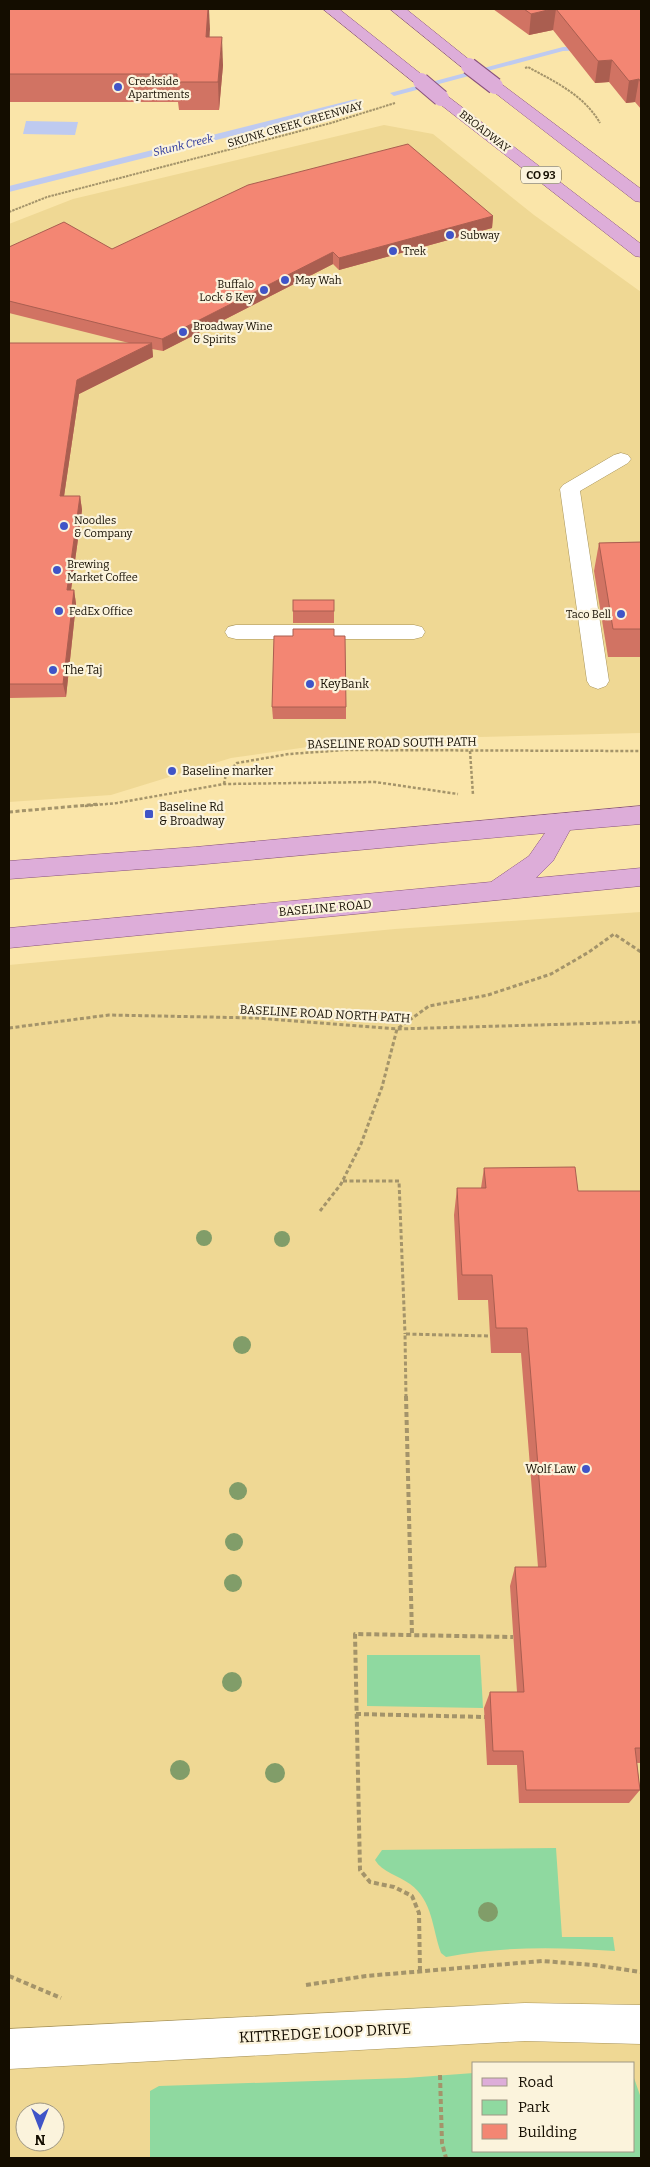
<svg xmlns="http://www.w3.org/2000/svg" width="650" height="2167" font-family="Bitter,serif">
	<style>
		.built { fill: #efd894; fill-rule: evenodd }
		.green { fill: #8fd9a0 }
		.water { fill: #becaf0 }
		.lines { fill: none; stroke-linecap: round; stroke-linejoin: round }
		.stream { fill: #becaf0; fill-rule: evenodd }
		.lane-casing { stroke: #a7935a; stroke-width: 1 }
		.street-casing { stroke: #a7935a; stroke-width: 1 }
		.primary-casing { stroke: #88527c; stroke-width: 1 }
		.path-far3 { stroke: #a4946a; stroke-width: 2; stroke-dasharray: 2.5 1; stroke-linecap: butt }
		.path-far2 { stroke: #a4946a; stroke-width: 2.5; stroke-dasharray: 3 2; stroke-linecap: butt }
		.path-far1 { stroke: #a4946a; stroke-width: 3; stroke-dasharray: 4 2.5; stroke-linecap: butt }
		.path { stroke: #a4946a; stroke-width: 4; stroke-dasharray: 5 3; stroke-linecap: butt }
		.lane { fill: #fff; fill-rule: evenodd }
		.street { fill: #fff; fill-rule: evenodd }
		.primary { fill: #ddadd9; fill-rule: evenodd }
		.primary-bridge-casing { stroke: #88527c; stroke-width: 18; stroke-linecap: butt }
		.primary-bridge { stroke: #ddadd9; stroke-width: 16 }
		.tree { fill: #819d69 }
		.wall { fill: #d17363 }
		.shaded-wall { fill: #aa5e50 }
		.building { fill: #f38673; stroke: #aa5e50 }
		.poi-dot { fill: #4054c7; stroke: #fbf3dc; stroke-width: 2 }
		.labels { text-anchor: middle; stroke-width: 4.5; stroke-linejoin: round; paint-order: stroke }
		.far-poi-label { font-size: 11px; fill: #140d00; stroke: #fbf3dc; text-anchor: start }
		.far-street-label { font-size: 11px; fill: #140d00; stroke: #fbf3dc }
		.far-water-label { font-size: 11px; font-style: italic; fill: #27339b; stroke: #fbf3dc }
		.shield { fill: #fbf3dc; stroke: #595242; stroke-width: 1 }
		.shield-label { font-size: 11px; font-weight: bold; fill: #140d00 }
		.poi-label { font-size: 12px; fill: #140d00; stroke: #fbf3dc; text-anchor: start }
		.street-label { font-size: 12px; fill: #140d00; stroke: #fbf3dc }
		.near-street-label { font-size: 15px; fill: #140d00; stroke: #fbf3dc }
	</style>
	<rect width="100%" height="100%" fill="#fae5a9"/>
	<!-- built -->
	<g class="built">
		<path d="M 384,125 L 433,134 L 534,215 L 641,292 L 641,733 L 356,740 L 231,758 L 111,795 L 9,802 L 9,224 L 73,199 Z"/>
		<path d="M 641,912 L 641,2158 L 9,2158 L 9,965 L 395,929 ZM 474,2063 L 634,2063 L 634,2151 L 474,2151 ZM 25,2112 L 55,2112 L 55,2142 L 25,2142 Z"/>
	</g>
	<!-- green -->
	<g class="green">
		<path d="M 367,1655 L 480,1655 L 483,1708 L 367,1706 Z"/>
		<path d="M 556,1848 L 562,1937 L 613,1937 L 615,1951 C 559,1947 501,1946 446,1957 L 441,1953 C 432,1928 433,1901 410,1884 C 399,1876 382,1872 375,1860 L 382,1850 Z"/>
		<path d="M 474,2073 L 474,2151 L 634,2151 L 634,2078 L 641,2098 L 641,2158 L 150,2158 L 150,2091 L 159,2086 L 406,2078 Z"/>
	</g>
	<!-- water -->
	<path class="water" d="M 26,121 L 78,122 L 75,135 L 23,134 Z"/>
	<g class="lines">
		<!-- stream -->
		<g class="stream">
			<path d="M 587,46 L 591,48 L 590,50 L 563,51 L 394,96 L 390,93 L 563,47 Z"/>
			<path d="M 356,99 L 360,102 L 359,104 L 9,192 L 9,186 Z"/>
		</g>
		<defs>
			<g id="lane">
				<path d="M 621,453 L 628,455 L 631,459 L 628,463 L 580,491 L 609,681 L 606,686 L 598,689 L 590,686 L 587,681 L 560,489 L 563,485 L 614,455 Z"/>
				<path d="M 236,625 L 414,625 L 422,627 L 425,632 L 422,637 L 414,639 L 236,639 L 228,637 L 225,632 L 228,627 Z"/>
			</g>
			<path id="street" d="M 525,2003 L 641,2005 L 641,2044 L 525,2041 L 9,2069 L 9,2029 Z"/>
			<g id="primary">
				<path d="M 323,9 L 339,9 L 426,78 L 429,81 L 426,84 L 416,84 Z"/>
				<path d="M 390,9 L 406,9 L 477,66 L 474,69 L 464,69 Z"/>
				<path d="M 495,81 L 500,83 L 641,189 L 641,202 L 635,201 L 490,89 L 487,86 Z"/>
				<path d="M 441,93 L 446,95 L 641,244 L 641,257 L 635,256 L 436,101 L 433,98 L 436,95 Z"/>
				<path d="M 641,806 L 641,824 L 570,830 L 553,861 L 536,878 L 641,868 L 641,886 L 9,948 L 9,928 L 491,882 L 529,856 L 545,833 L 195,865 L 9,879 L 9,861 L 195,847 Z"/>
			</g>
		</defs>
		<!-- lane casing -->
		<use href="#lane" class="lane-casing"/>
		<!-- street casing -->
		<use href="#street" class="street-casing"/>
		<!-- primary casing -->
		<use href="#primary" class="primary-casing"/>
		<!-- path-far3 -->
		<g class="path-far3">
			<path d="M 525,68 L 528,67 C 555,82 584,95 600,123"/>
			<path d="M 9,212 L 47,197 L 331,123 L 395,103"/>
		</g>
		<!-- path-far2 -->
		<g class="path-far2">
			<path d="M 470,751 L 473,795"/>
			<path d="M 224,784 L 226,774 L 237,763 L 289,754 L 345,750 L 641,751"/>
			<path d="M 85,806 L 117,803 L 224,784 L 375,782 L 458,794"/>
		</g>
		<!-- path-far1 -->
		<g class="path-far1">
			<path d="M 9,812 L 100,804"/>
			<path d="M 9,1028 L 109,1015 L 257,1018 L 397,1029 L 641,1022"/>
			<path d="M 343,1181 L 399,1181 L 405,1334"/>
			<path d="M 320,1211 L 341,1184 L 361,1144 L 382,1087 L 397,1029 L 429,1006 L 488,995 L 551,974 L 589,952 L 614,934 L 641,952"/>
			<path d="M 406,1398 L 405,1334 L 490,1336"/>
		</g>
		<!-- path -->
		<g class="path">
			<path d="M 406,1396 L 412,1635"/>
			<path d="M 356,1714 L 485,1717"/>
			<path d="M 420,1971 L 419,1913 L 412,1896 L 394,1887 L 370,1882 L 360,1870 L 355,1634 L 513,1637"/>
			<path d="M 9,1976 L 61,1998"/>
			<path d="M 306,1985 L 366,1976 L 542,1961 L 594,1965 L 641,1972"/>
			<path d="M 440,2075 L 442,2143 L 446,2158"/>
		</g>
		<!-- lane -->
		<use href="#lane" class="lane"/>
		<!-- street -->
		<use href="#street" class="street"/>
		<!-- primary -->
		<use href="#primary" class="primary"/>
		<defs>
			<g id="primary-bridge">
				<path d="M 469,66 L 495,86"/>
				<path d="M 421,81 L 441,98"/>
			</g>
		</defs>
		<!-- primary-bridge casing -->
		<use href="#primary-bridge" class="primary-bridge-casing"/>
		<!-- primary-bridge -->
		<use href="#primary-bridge" class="primary-bridge"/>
	</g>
	<!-- trees -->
	<g class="tree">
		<circle cx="204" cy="1238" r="8"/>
		<circle cx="282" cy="1239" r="8"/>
		<circle cx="242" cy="1345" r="9"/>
		<circle cx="238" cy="1491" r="9"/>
		<circle cx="234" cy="1542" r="9"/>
		<circle cx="233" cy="1583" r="9"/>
		<circle cx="232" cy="1682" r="10"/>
		<circle cx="180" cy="1770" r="10"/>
		<circle cx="275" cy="1773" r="10"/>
		<circle cx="488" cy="1912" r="10"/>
	</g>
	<!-- wall -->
	<g class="wall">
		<path d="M 9,9 L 209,9 L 209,37 L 223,65 L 219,110 L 179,110 L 178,102 L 9,102 Z"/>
		<path d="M 493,9 L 641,9 L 641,109 L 635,102 L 626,103 L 609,82 L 595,83 L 553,30 L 529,35 Z"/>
		<path d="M 493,216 L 492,228 L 339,270 L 333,264 L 163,351 L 152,349 L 153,357 L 79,394 L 64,496 L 80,496 L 82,510 L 71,590 L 74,590 L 76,604 L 66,697 L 9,698 L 9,343 L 129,343 L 9,313 L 9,247 L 112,249 Z"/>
		<path d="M 641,542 L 641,657 L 608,657 L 594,571 L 599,543 Z"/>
		<rect x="293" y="600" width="41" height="23"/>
		<path d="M 334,636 L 346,707 L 346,719 L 273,719 L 272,707 Z"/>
		<path d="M 484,1168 L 578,1191 L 641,1191 L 641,1763 L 637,1763 L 640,1790 L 629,1803 L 519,1803 L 517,1765 L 487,1765 L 484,1708 L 490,1692 L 517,1692 L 510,1586 L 515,1567 L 538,1567 L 521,1353 L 491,1353 L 488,1300 L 458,1300 L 454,1215 L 457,1188 L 481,1188 Z"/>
	</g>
	<!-- shaded-wall -->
	<g class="shaded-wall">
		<path d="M 208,9 L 209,9 L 210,29 L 208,65 L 206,37 Z"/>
		<path d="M 552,9 L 556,9 L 553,30 L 529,35 L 531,14 Z"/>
		<path d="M 222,37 L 223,65 L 219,110 L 218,82 Z"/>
		<path d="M 612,60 L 609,82 L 595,83 L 598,61 Z"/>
		<path d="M 639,79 L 635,102 L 626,103 L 629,81 Z"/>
		<path d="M 493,216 L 492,228 L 339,270 L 339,258 Z"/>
		<path d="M 333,252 L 333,264 L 163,351 L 162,339 Z"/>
		<path d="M 152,343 L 153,357 L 79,394 L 62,510 L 60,496 L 77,380 Z"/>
		<path d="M 80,496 L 82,510 L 69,604 L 67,590 Z"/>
		<path d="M 74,590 L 76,604 L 66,697 L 63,684 Z"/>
	</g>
	<!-- building -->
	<g class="building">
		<path d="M 9,9 L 208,9 L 206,37 L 222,37 L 218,82 L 177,82 L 177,74 L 9,74 Z"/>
		<path d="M 524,9 L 552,9 L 531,14 Z"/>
		<path d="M 556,9 L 641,9 L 641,83 L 639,79 L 629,81 L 612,60 L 598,61 Z"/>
		<path d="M 408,144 L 493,216 L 339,258 L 333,252 L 162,339 L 9,301 L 9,247 L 64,222 L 112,249 L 248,185 Z"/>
		<path d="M 9,343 L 152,343 L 77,380 L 60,496 L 80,496 L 67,590 L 74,590 L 63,684 L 9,684 Z"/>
		<path d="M 641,542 L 641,629 L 613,629 L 599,543 Z"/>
		<rect x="293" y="600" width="41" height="11"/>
		<path d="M 293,629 L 334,629 L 334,636 L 345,636 L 346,707 L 272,707 L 274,636 L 293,636 Z"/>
		<path d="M 575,1167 L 578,1191 L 641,1191 L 641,1748 L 635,1748 L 640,1790 L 526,1790 L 523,1751 L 493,1751 L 490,1692 L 524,1692 L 515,1567 L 546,1567 L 527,1328 L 496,1328 L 492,1275 L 462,1275 L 457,1188 L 486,1188 L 484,1168 Z"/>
	</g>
	<!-- markers -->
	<g class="poi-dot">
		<circle cx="118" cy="87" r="5"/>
		<circle cx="450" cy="235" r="5"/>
		<circle cx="393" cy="251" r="5"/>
		<circle cx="285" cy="280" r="5"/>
		<circle cx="264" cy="290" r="5"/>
		<circle cx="183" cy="332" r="5"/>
		<circle cx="64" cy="526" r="5"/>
		<circle cx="57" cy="570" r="5"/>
		<circle cx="59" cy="611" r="5"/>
		<circle cx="621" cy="614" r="5"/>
		<circle cx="53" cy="670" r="5"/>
		<circle cx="310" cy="684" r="5"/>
		<circle cx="172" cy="771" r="5"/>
		<rect x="144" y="809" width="10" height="10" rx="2.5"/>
		<circle cx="586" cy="1469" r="5"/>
	</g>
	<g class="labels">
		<!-- far-poi labels -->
		<g class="far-poi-label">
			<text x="128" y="85">Creekside<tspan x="128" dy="13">Apartments</tspan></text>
			<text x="460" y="239">Subway</text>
			<text x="403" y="255">Trek</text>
			<text x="295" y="284">May Wah</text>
			<text x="254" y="288" text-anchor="end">Buffalo<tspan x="254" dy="13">Lock &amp; Key</tspan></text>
			<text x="193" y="330">Broadway Wine<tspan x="193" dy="13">&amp; Spirits</tspan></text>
			<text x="74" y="524">Noodles<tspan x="74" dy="13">&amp; Company</tspan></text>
			<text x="67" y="568">Brewing<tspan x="67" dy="13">Market Coffee</tspan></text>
			<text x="69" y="615">FedEx Office</text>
			<text x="611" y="618" text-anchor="end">Taco Bell</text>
		</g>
		<!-- far-street labels -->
		<g class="far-street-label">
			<text transform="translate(295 124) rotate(-16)" y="4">SKUNK CREEK GREENWAY</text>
			<text transform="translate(485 131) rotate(38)" y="4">BROADWAY</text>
		</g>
		<!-- far-water labels -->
		<g class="far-water-label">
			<text transform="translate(183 145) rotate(-14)" y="4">Skunk Creek</text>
		</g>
		<!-- shield labels -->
		<rect class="shield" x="521" y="166.5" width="40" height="17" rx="4"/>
		<g class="shield-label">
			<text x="541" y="179">CO 93</text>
		</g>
		<!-- poi labels -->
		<g class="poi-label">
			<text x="63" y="674">The Taj</text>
			<text x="320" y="688">KeyBank</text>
			<text x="182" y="775">Baseline marker</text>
			<text x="159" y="811">Baseline Rd<tspan x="159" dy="14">&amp; Broadway</tspan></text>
			<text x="576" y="1473" text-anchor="end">Wolf Law</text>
		</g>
		<!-- street labels -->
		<g class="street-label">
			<text transform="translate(392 743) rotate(-1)" y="4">BASELINE ROAD SOUTH PATH</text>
			<text transform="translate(325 908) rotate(-5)" y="4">BASELINE ROAD</text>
			<text transform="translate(325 1014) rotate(3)" y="4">BASELINE ROAD NORTH PATH</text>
		</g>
		<!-- near-street labels -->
		<g class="near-street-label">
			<text transform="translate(325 2033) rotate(-3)" y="5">KITTREDGE LOOP DRIVE</text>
		</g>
	</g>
	<!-- border -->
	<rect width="650" height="2167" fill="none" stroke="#140d00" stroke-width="20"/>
	<!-- legend -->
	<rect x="472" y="2062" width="162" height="90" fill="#fbf3dc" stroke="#9f9784"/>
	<rect x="482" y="2078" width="25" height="8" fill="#ddadd9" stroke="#9f9784"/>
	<text x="518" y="2087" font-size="15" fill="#140d00">Road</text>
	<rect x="482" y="2100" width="25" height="15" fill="#8fd9a0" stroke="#9f9784"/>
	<text x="518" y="2112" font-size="15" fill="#140d00">Park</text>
	<rect x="482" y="2124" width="25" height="15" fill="#f38673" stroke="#9f9784"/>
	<text x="518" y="2137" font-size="15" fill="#140d00">Building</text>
	<!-- north arrow -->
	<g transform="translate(40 2127) rotate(180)"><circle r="24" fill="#fbf3dc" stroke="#9f9784"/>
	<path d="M0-4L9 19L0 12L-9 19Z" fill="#4054c7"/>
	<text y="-8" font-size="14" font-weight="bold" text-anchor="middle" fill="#140d00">N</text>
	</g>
</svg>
